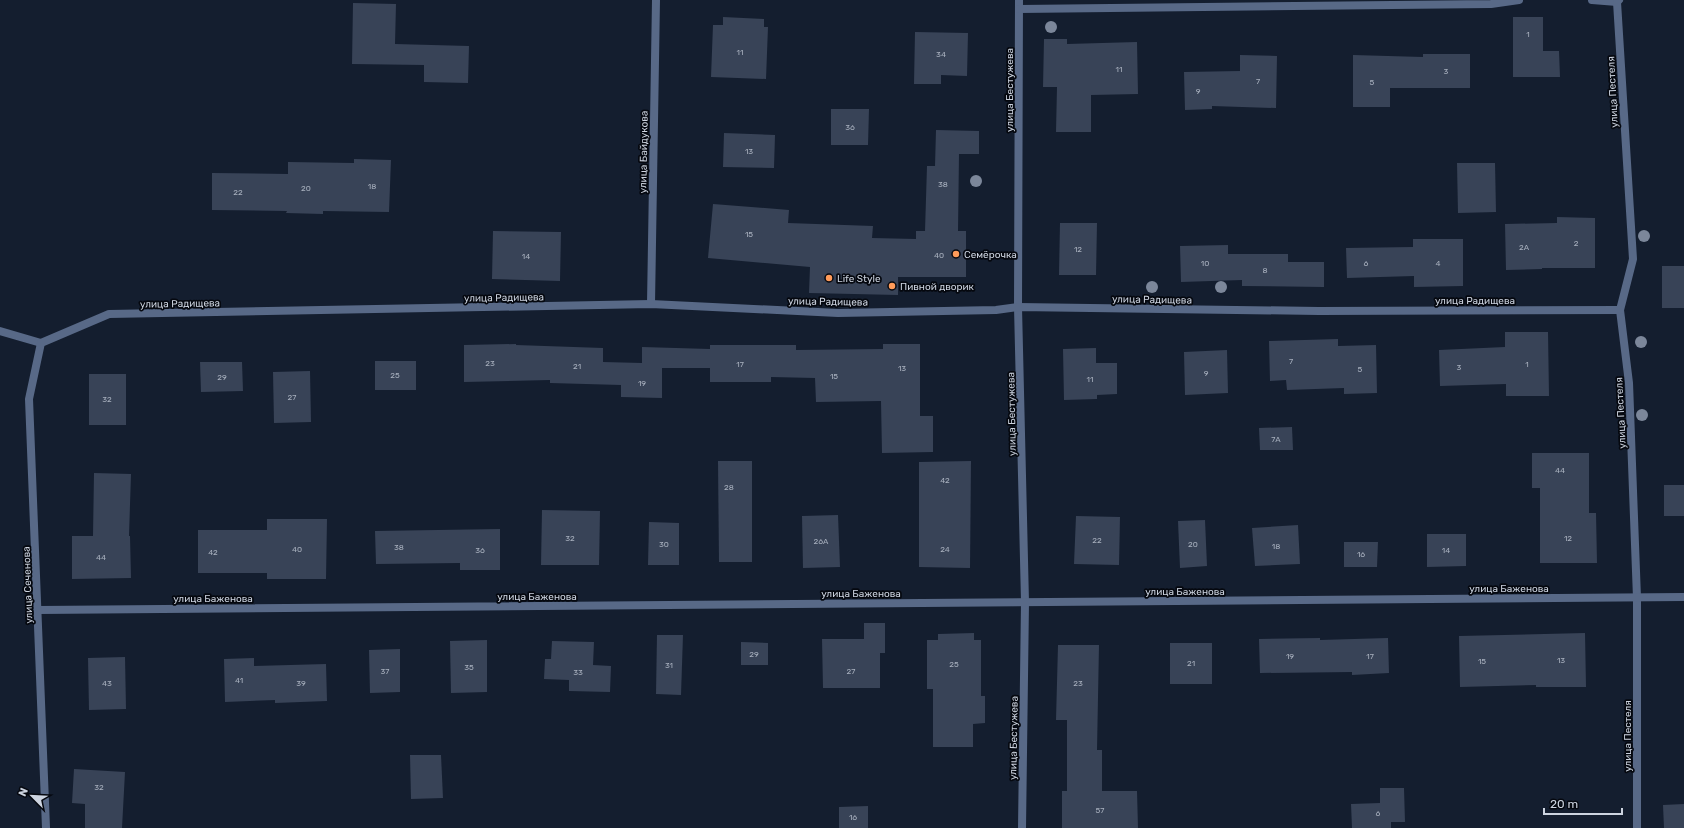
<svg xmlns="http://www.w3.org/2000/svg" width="1684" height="828" font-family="Rubik,sans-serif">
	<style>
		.building { fill: #384357 }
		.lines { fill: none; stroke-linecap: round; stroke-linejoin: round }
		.service { stroke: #586987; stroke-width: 8 }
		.minor { stroke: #586987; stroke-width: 8 }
		.tree { fill: #7c879a }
		.poi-dot { fill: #ff9b5a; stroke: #05080f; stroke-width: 1.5 }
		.labels { text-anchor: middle; stroke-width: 3.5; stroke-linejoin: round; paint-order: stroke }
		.number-label { font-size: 8px; fill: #a8b0be }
		.street-label { font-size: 10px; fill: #cdd4e0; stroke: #05080f }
		.poi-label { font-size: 10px; fill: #cdd4e0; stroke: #05080f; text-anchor: start }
	</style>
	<rect width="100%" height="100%" fill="#141e2f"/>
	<!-- building -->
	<g class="building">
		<path d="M 353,3 L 396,4 L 395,44 L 469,46 L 468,83 L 424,82 L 424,65 L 352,64 Z"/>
		<path d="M 723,17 L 764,19 L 764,27 L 768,27 L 766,79 L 711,77 L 713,25 L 723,25 Z"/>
		<path d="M 1513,17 L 1543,17 L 1543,51 L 1559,51 L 1560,77 L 1513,77 Z"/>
		<path d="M 915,32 L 968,33 L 967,76 L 941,75 L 941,84 L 914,84 Z"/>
		<path d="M 1044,39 L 1067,39 L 1067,44 L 1137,42 L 1138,94 L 1091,95 L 1091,132 L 1056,132 L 1057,87 L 1043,87 Z"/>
		<path d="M 1423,54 L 1470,54 L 1470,88 L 1390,88 L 1390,107 L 1353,107 L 1353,55 L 1423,57 Z"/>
		<path d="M 1240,55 L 1277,56 L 1276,108 L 1212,106 L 1212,109 L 1185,110 L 1184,72 L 1240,71 Z"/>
		<path d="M 831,109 L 869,109 L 868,145 L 831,145 Z"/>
		<path d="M 936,130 L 979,131 L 979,154 L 959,154 L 958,231 L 966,231 L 966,277 L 898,277 L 898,295 L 809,293 L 810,267 L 708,258 L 713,204 L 789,210 L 788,223 L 873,226 L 872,238 L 916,239 L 916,231 L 925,231 L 927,166 L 935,166 Z"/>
		<path d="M 724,133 L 775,135 L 774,168 L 723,167 Z"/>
		<path d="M 354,159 L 391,160 L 389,212 L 323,211 L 323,214 L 286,213 L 287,211 L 212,210 L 212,173 L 288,174 L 288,162 L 354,163 Z"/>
		<path d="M 1457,163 L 1495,163 L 1496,212 L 1458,213 Z"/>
		<path d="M 1557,217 L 1595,218 L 1595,268 L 1542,268 L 1542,269 L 1506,270 L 1505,224 L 1557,223 Z"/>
		<path d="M 1060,223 L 1097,223 L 1096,275 L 1059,275 Z"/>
		<path d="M 493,231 L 561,232 L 560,281 L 492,279 Z"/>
		<path d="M 1413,239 L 1463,239 L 1463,286 L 1414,287 L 1414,276 L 1347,278 L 1346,248 L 1413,247 Z"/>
		<path d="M 1228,245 L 1228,254 L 1288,254 L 1288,262 L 1324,262 L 1324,287 L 1242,286 L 1242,280 L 1181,282 L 1180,246 Z"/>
		<rect x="1662" y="266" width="22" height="42"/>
		<path d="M 1505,332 L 1548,332 L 1549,396 L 1506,396 L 1506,384 L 1440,386 L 1439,350 L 1505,347 Z"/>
		<path d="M 1338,339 L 1338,346 L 1376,345 L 1377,393 L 1344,394 L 1344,388 L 1287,390 L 1286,380 L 1270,381 L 1269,341 Z"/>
		<path d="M 516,344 L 516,345 L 603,348 L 603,362 L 642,363 L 642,347 L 710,349 L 710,345 L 796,345 L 796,350 L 883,349 L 883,344 L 920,344 L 920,416 L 933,416 L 933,452 L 882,453 L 881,401 L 816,402 L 815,378 L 771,377 L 771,382 L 710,382 L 710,368 L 662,368 L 662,398 L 621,397 L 621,385 L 550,383 L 550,380 L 464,382 L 464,345 Z"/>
		<path d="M 1096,348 L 1096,363 L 1117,363 L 1117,394 L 1097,395 L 1097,399 L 1064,400 L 1063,349 Z"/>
		<path d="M 1227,350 L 1228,393 L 1185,395 L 1184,352 Z"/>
		<rect x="375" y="361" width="41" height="29"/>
		<path d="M 200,362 L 242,362 L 243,391 L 201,392 Z"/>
		<path d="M 310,371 L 311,422 L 274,423 L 273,372 Z"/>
		<rect x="89" y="374" width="37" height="51"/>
		<path d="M 1292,427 L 1293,450 L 1260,450 L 1259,428 Z"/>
		<path d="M 1532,453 L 1589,453 L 1589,513 L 1596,513 L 1597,563 L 1540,563 L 1540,488 L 1532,488 Z"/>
		<path d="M 718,461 L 752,461 L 752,562 L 719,562 Z"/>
		<path d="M 971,461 L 970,568 L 919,567 L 919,462 Z"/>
		<path d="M 94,473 L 131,474 L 129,536 L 130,536 L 131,578 L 72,579 L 72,536 L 93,536 Z"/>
		<rect x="1664" y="485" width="20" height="31"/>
		<path d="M 542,510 L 600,511 L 599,565 L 541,565 Z"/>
		<path d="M 838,515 L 840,567 L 803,568 L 802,516 Z"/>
		<path d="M 1076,516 L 1120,517 L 1119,565 L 1074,564 Z"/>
		<path d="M 267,519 L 327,519 L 326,579 L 267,579 L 267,573 L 198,573 L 198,530 L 267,530 Z"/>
		<path d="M 1205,520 L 1207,566 L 1180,568 L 1178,521 Z"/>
		<path d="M 649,522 L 679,523 L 679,565 L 648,565 Z"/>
		<path d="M 1298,525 L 1300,564 L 1255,566 L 1252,528 Z"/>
		<path d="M 500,529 L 500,570 L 460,570 L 460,563 L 376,564 L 375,531 Z"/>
		<path d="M 1427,534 L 1466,534 L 1466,566 L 1427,567 Z"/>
		<path d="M 1344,542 L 1378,542 L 1377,567 L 1344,567 Z"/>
		<path d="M 864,623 L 885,623 L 885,653 L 880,653 L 880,688 L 823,688 L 822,639 L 864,639 Z"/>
		<path d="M 974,633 L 974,640 L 981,640 L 981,696 L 985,696 L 985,723 L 973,724 L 973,747 L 933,747 L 933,689 L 927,689 L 927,640 L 938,640 L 938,634 Z"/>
		<path d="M 1585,633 L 1586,687 L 1536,687 L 1536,685 L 1460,687 L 1459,636 Z"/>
		<path d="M 657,635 L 683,635 L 681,695 L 656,694 Z"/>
		<path d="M 1320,638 L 1320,640 L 1388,638 L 1389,673 L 1352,675 L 1352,672 L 1260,673 L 1259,639 Z"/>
		<path d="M 487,640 L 487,692 L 451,693 L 450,641 Z"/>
		<path d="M 552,641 L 594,642 L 593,665 L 611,666 L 610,692 L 569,691 L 569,680 L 544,679 L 545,659 L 551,659 Z"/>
		<path d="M 741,642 L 768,643 L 768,665 L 741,665 Z"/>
		<rect x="1170" y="643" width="42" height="41"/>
		<path d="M 1058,645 L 1099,645 L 1097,750 L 1102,750 L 1102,791 L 1137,791 L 1138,828 L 1062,828 L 1062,791 L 1067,791 L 1067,720 L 1056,720 Z"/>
		<path d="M 400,649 L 400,692 L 370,693 L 369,650 Z"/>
		<path d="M 125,657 L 126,709 L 89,710 L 88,658 Z"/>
		<path d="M 254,658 L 254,666 L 326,664 L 327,701 L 275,703 L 275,700 L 225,702 L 224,659 Z"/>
		<path d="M 410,755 L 441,755 L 443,798 L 411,799 Z"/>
		<path d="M 74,769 L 125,772 L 122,828 L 85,828 L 85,804 L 72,803 Z"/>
		<path d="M 1380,788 L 1404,788 L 1405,822 L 1391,822 L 1391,828 L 1352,828 L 1351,804 L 1380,803 Z"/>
		<path d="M 1684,804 L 1684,828 L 1664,828 L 1663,805 Z"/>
		<path d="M 868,806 L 868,828 L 839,828 L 839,807 Z"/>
	</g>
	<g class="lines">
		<!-- service -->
		<path class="service" d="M 0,331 L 41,343"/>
		<!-- minor -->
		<g class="minor">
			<path d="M 1019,0 L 1018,307 L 1025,602 L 1022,828"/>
			<path d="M 1592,0 L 1617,2"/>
			<path d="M 1619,0 L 1617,2 L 1633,259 L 1620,310 L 1629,383 L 1637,598 L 1637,828"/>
			<path d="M 1019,9 L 1491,4 L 1519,0"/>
			<path d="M 651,304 L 656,0"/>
			<path d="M 38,610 L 1684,597"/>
			<path d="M 46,828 L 29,399 L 41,343 L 109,314 L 651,304 L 838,313 L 996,310 L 1018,307 L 1319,311 L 1620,310"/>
		</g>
	</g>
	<!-- trees -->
	<g class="tree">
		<circle cx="1051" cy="27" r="6"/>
		<circle cx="976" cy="181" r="6"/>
		<circle cx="1644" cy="236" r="6"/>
		<circle cx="1152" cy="287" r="6"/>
		<circle cx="1221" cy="287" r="6"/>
		<circle cx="1641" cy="342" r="6"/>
		<circle cx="1642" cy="415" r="6"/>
	</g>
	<!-- markers -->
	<g class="poi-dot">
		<circle cx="956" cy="254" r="4"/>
		<circle cx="829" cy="278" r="4"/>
		<circle cx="892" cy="286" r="4"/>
	</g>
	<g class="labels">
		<!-- number labels -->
		<g class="number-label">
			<text x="1528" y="37">1</text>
			<text x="740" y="55">11</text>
			<text x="941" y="57">34</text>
			<text x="1119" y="72">11</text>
			<text x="1446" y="74">3</text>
			<text x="1258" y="84">7</text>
			<text x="1372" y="85">5</text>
			<text x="1198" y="94">9</text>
			<text x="850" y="130">36</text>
			<text x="749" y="154">13</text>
			<text x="943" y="187">38</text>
			<text x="372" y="189">18</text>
			<text x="306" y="191">20</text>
			<text x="238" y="195">22</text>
			<text x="749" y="237">15</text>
			<text x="1576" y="246">2</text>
			<text x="1524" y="250">2А</text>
			<text x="1078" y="252">12</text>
			<text x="939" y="258">40</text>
			<text x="526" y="259">14</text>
			<text x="1205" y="266">10</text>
			<text x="1366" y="266">6</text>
			<text x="1438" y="266">4</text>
			<text x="1265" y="273">8</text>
			<text x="1291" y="364">7</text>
			<text x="490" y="366">23</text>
			<text x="740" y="367">17</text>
			<text x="1527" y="367">1</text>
			<text x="577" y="369">21</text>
			<text x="1459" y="370">3</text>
			<text x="902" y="371">13</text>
			<text x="1360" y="372">5</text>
			<text x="1206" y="376">9</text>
			<text x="395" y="378">25</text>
			<text x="834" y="379">15</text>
			<text x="222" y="380">29</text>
			<text x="1090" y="382">11</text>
			<text x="642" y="386">19</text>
			<text x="292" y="400">27</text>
			<text x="107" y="402">32</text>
			<text x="1276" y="442">7А</text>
			<text x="1560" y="473">44</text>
			<text x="945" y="483">42</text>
			<text x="729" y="490">28</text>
			<text x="570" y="541">32</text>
			<text x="1568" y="541">12</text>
			<text x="1097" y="543">22</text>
			<text x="821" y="544">26А</text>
			<text x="664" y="547">30</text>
			<text x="1193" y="547">20</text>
			<text x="1276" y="549">18</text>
			<text x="399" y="550">38</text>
			<text x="297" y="552">40</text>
			<text x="945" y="552">24</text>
			<text x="480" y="553">36</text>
			<text x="1446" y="553">14</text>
			<text x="213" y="555">42</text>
			<text x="1361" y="557">16</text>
			<text x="101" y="560">44</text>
			<text x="754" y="657">29</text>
			<text x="1290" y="659">19</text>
			<text x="1370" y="659">17</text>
			<text x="1561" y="663">13</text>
			<text x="1482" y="664">15</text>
			<text x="1191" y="666">21</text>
			<text x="954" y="667">25</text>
			<text x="669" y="668">31</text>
			<text x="469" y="670">35</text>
			<text x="385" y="674">37</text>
			<text x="851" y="674">27</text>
			<text x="578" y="675">33</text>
			<text x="239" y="683">41</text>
			<text x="107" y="686">43</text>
			<text x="301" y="686">39</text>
			<text x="1078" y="686">23</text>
			<text x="99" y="790">32</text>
			<text x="1100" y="813">57</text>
			<text x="1378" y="816">6</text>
			<text x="853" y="820">16</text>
		</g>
		<!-- street labels -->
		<g class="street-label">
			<text transform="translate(1009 90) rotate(-90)" y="4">улица Бестужева</text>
			<text transform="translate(1612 92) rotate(-93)" y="4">улица Пестеля</text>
			<text transform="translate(643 152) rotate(-89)" y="4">улица Байдукова</text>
			<text transform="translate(504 297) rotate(-1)" y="4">улица Радищева</text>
			<text transform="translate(1152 299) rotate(1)" y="4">улица Радищева</text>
			<text x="1475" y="304">улица Радищева</text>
			<text transform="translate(828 301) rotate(1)" y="4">улица Радищева</text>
			<text transform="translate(180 303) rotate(-1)" y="4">улица Радищева</text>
			<text transform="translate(1620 413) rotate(-93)" y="4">улица Пестеля</text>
			<text transform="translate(1011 414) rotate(-91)" y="4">улица Бестужева</text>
			<text transform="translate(27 585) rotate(-92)" y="4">улица Сеченова</text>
			<text x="1509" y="592">улица Баженова</text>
			<text x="1185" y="595">улица Баженова</text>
			<text x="861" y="597">улица Баженова</text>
			<text x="537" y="600">улица Баженова</text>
			<text x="213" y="602">улица Баженова</text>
			<text transform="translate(1627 736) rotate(-90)" y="4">улица Пестеля</text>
			<text transform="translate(1013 738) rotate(-89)" y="4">улица Бестужева</text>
		</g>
		<!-- poi labels -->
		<g class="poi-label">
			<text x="964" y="258">Семёрочка</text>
			<text x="837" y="282">Life Style</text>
			<text x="900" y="290">Пивной дворик</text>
		</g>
	</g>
	<!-- north arrow -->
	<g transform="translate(32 796) rotate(294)" stroke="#05080f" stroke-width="3" paint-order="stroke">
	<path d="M0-3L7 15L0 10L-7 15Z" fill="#cdd4e0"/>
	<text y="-6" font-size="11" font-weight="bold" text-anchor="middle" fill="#cdd4e0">N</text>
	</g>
	<!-- scale -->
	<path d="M1544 808v6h78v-6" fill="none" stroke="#cdd4e0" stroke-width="2"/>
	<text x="1550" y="808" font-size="12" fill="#cdd4e0" stroke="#05080f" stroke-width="3" paint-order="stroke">20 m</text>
</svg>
